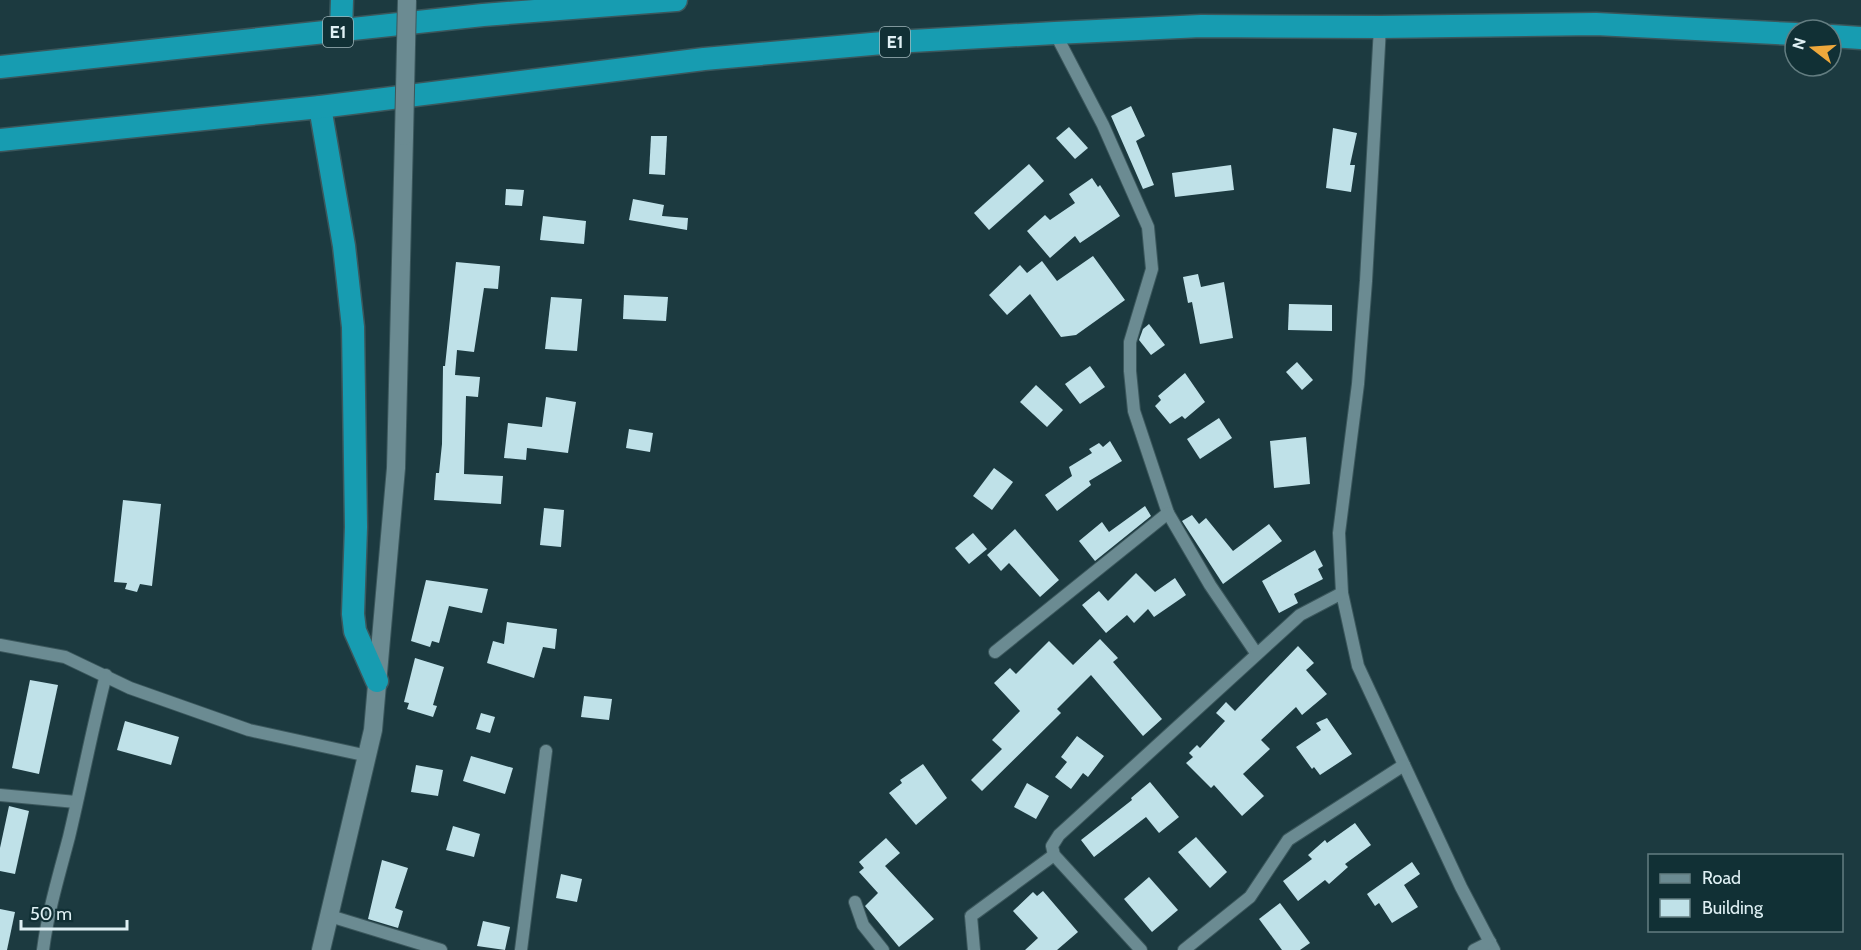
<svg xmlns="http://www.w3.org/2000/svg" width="1861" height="950" font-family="Cabin,sans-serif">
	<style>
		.building { fill: #bfe1e8 }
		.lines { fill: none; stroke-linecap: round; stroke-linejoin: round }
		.minor-casing { stroke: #3b575c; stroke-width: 14 }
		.secondary-casing { stroke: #3b575c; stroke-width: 20 }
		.motorway-casing { stroke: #3b575c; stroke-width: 25 }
		.minor { stroke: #6b8b92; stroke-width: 12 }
		.secondary { stroke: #6b8b92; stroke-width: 18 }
		.motorway { stroke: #179cb1; stroke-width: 22 }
		.secondary-bridge-casing { stroke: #3b575c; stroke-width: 20; stroke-linecap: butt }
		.secondary-bridge { stroke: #6b8b92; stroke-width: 18 }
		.labels { text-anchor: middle; stroke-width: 6; stroke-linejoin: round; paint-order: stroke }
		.shield { fill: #113035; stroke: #a1b6bb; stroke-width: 1.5 }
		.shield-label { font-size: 18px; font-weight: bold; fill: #dff0f4 }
	</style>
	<rect width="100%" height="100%" fill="#1c3a40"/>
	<!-- building -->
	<g class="building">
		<path d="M 1131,106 L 1145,136 L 1136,141 L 1154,185 L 1143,189 L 1111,116 Z"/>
		<path d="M 1069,127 L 1088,148 L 1075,159 L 1056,138 Z"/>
		<path d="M 1333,128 L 1357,133 L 1350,165 L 1355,165 L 1351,192 L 1326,188 Z"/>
		<path d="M 651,136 L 667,136 L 665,175 L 649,174 Z"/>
		<path d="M 1029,164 L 1044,181 L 989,230 L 974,213 Z"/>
		<path d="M 1231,165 L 1234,190 L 1175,197 L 1172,173 Z"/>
		<path d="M 1092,178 L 1098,187 L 1100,185 L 1120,216 L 1080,243 L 1075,236 L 1050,258 L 1027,231 L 1045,215 L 1050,220 L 1075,203 L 1069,194 Z"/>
		<path d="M 506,189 L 524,190 L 522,206 L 505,205 Z"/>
		<path d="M 633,199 L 664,205 L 662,216 L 688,218 L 687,230 L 629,220 Z"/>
		<path d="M 543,216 L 586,221 L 584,244 L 540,240 Z"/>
		<path d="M 1093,256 L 1125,300 L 1076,335 L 1061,337 L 1030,294 L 1007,315 L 989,295 L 1020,265 L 1027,273 L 1042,261 L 1057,281 Z"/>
		<path d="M 456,262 L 500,266 L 498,289 L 484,288 L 474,352 L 457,350 L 455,375 L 480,377 L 478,397 L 466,396 L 464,474 L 503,476 L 501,504 L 434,500 L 436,473 L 439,473 L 442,444 L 443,366 L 445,366 Z"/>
		<path d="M 1198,274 L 1201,287 L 1224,282 L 1233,338 L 1200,344 L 1192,302 L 1188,303 L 1183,277 Z"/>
		<path d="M 624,295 L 668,297 L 666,321 L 623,319 Z"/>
		<path d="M 551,297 L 582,299 L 577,351 L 545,349 Z"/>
		<path d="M 1289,304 L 1332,305 L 1332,331 L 1288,330 Z"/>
		<path d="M 1149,324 L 1165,345 L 1151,355 L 1139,340 L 1143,329 Z"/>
		<path d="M 1297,362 L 1313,380 L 1302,390 L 1286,372 Z"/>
		<path d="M 1090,366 L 1105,387 L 1080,404 L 1065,384 Z"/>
		<path d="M 1185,373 L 1205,402 L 1185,419 L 1182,416 L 1170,424 L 1155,406 L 1161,400 L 1158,396 Z"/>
		<path d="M 1036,385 L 1063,410 L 1047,427 L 1020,402 Z"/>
		<path d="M 546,397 L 576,402 L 568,453 L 527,448 L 526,460 L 504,458 L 508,423 L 542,427 Z"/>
		<path d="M 1219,418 L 1232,438 L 1200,459 L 1187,439 Z"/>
		<path d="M 629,429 L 653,433 L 650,452 L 626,448 Z"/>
		<path d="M 1306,437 L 1310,484 L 1274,488 L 1270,441 Z"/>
		<path d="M 1110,441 L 1122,461 L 1089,481 L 1091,485 L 1057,511 L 1045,495 L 1072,476 L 1069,467 L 1092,453 L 1089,449 L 1099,443 L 1103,447 Z"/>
		<path d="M 994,468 L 1013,482 L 992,510 L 973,496 Z"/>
		<path d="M 123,500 L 161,504 L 152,586 L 140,584 L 137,592 L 125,589 L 127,583 L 114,582 Z"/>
		<path d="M 1145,506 L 1151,516 L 1095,561 L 1079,541 L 1102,522 L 1109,532 Z"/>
		<path d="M 544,508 L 564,510 L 561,547 L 540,545 Z"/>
		<path d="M 1192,515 L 1199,524 L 1206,518 L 1233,551 L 1269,524 L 1282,541 L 1223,584 L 1182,521 Z"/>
		<path d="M 1015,529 L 1059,580 L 1040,597 L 1009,563 L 1001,571 L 987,555 Z"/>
		<path d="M 973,533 L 987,549 L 969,564 L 955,548 Z"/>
		<path d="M 1315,550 L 1323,566 L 1318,569 L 1323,579 L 1294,594 L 1298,603 L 1279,613 L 1262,581 Z"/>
		<path d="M 1136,573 L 1155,592 L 1175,578 L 1186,595 L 1154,617 L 1148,609 L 1134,623 L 1127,615 L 1106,633 L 1082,605 L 1099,591 L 1108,601 Z"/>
		<path d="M 426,580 L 488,589 L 482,613 L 449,606 L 439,643 L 432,641 L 430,647 L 411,641 Z"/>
		<path d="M 507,622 L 557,629 L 555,649 L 543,647 L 534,678 L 487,663 L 493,641 L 504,644 Z"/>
		<path d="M 1100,639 L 1118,658 L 1113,662 L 1162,719 L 1143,736 L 1091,675 L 1057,709 L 1061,713 L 982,791 L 971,780 L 1002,749 L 992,740 L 1020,711 L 994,683 L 1010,668 L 1016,674 L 1049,641 L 1073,665 Z"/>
		<path d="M 1298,646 L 1314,663 L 1306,670 L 1327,694 L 1302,715 L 1296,707 L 1261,740 L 1270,749 L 1243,774 L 1264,796 L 1242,816 L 1214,785 L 1211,788 L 1186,763 L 1193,757 L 1189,753 L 1197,745 L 1200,748 L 1225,721 L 1216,713 L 1226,702 L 1235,711 Z"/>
		<path d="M 415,658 L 444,667 L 433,705 L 437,706 L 433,717 L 407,709 L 409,703 L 404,702 Z"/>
		<path d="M 30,680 L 58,685 L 39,774 L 12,768 Z"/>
		<path d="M 584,696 L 612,699 L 609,720 L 581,717 Z"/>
		<path d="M 481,713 L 495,717 L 490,733 L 476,729 Z"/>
		<path d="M 1327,718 L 1352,754 L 1320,775 L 1314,767 L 1312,769 L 1296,747 L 1321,730 L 1316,723 Z"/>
		<path d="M 125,721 L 179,737 L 171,765 L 117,750 Z"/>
		<path d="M 1077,736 L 1104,756 L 1088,777 L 1083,773 L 1071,789 L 1055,777 L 1067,762 L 1061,757 Z"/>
		<path d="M 471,756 L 513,768 L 505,794 L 463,781 Z"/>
		<path d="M 923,764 L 947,798 L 916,825 L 889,793 L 902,783 L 900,780 Z"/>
		<path d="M 416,765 L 443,770 L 438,796 L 411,792 Z"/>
		<path d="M 1150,782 L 1179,817 L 1159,833 L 1146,817 L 1094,857 L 1081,840 L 1132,800 L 1131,798 Z"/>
		<path d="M 1027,783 L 1049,796 L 1036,819 L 1014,807 Z"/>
		<path d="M 9,806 L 29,811 L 15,874 L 0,871 L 0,848 Z"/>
		<path d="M 1355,823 L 1371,845 L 1345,864 L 1348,867 L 1329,884 L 1325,880 L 1298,901 L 1283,881 L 1312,859 L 1308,855 L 1325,840 L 1327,843 Z"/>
		<path d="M 453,826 L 480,834 L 474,857 L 446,850 Z"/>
		<path d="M 1196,837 L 1227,872 L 1210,888 L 1178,852 Z"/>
		<path d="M 886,838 L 900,853 L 885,866 L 934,919 L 899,947 L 865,906 L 878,893 L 859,872 L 864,868 L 859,862 Z"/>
		<path d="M 382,860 L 408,868 L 395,908 L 403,911 L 398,928 L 368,919 Z"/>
		<path d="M 1412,862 L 1420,874 L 1404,885 L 1418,907 L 1392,923 L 1379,903 L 1375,906 L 1367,894 Z"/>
		<path d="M 561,874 L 582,879 L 577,902 L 556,898 Z"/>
		<path d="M 1149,877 L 1178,910 L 1152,932 L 1124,899 Z"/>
		<path d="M 1043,891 L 1078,932 L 1057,950 L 1025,950 L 1038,938 L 1013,911 L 1033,892 L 1037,896 Z"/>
		<path d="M 1280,903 L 1310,943 L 1300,950 L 1282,950 L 1259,919 Z"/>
		<path d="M 0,909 L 15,912 L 7,950 L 0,950 Z"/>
		<path d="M 483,921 L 510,927 L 505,950 L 477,946 Z"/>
	</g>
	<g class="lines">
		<defs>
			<g id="minor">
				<path d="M 1380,27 L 1366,281 L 1358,384 L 1339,533 L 1342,593 L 1358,666 L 1461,887 L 1494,950"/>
				<path d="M 1055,33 L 1103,125 L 1148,227 L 1152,269 L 1130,342 L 1130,371 L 1134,411 L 1168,513 L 1210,585 L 1256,653"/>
				<path d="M 0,645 L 65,657 L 130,688 L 249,730 L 368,756"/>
				<path d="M 995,652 L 1168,513"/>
				<path d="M 0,795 L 76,802"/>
				<path d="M 855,902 L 863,925 L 883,950"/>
				<path d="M 330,916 L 441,950"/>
				<path d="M 43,950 C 48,911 59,875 69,837 C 82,783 92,729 106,675"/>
				<path d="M 521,950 L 546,751"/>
				<path d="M 974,950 L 971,916 L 1054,855"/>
				<path d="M 1141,950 L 1054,855 L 1052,846 L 1059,835 L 1300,615 L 1342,593"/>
				<path d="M 1184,950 L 1250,897 L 1288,840 L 1404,765"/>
				<path d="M 1474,950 L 1490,942"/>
			</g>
			<path id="secondary" d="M 321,950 L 373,730 L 396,468 L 404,136"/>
			<g id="motorway">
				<path d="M 341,31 L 342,0"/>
				<path d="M 1831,36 L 1861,38"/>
				<path d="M 0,67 L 483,15 L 676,0"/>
				<path d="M 320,107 L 344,246 L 353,327 L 356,527 L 353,614 L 355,631 L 377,681"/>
				<path d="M 0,140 L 320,107 L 704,59 L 894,42 L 1055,33 L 1201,26 L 1380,27 L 1596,24 L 1795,34"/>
			</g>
		</defs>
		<!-- minor casing -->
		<use href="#minor" class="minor-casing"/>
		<!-- secondary casing -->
		<use href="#secondary" class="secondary-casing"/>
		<!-- motorway casing -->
		<use href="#motorway" class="motorway-casing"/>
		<!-- minor -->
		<use href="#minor" class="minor"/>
		<!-- secondary -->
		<use href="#secondary" class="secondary"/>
		<!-- motorway -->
		<use href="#motorway" class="motorway"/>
		<defs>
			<path id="secondary-bridge" d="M 404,136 L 407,0"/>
		</defs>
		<!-- secondary-bridge casing -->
		<use href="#secondary-bridge" class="secondary-bridge-casing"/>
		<!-- secondary-bridge -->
		<use href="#secondary-bridge" class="secondary-bridge"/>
	</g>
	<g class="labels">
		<!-- shield labels -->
		<g class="shield">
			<rect x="323" y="17" width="30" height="30" rx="4.5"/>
			<rect x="880" y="27" width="30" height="30" rx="4.5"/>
		</g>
		<g class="shield-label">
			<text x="338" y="38">E1</text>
			<text x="895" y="48">E1</text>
		</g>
	</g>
	<!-- legend -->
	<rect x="1648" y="854" width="195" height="78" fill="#113035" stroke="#637d81" stroke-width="1.5"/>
	<rect x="1660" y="874" width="30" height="9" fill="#6b8b92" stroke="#637d81" stroke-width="1.5"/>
	<text x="1702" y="884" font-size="18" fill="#dff0f4">Road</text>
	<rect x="1660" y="899" width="30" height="18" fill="#bfe1e8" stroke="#637d81" stroke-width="1.5"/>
	<text x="1702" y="914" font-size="18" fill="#dff0f4">Building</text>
	<!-- north arrow -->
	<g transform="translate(1813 48) rotate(287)"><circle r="28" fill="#113035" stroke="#637d81" stroke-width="1.5"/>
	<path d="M0-4.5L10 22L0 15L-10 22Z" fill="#eea83c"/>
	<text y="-9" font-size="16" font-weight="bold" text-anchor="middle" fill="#dff0f4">N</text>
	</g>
	<!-- scale -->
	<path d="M21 920v9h106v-9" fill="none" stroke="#dff0f4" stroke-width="3"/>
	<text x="30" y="920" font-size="18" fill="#dff0f4" stroke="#113035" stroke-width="4.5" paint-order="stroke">50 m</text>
</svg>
